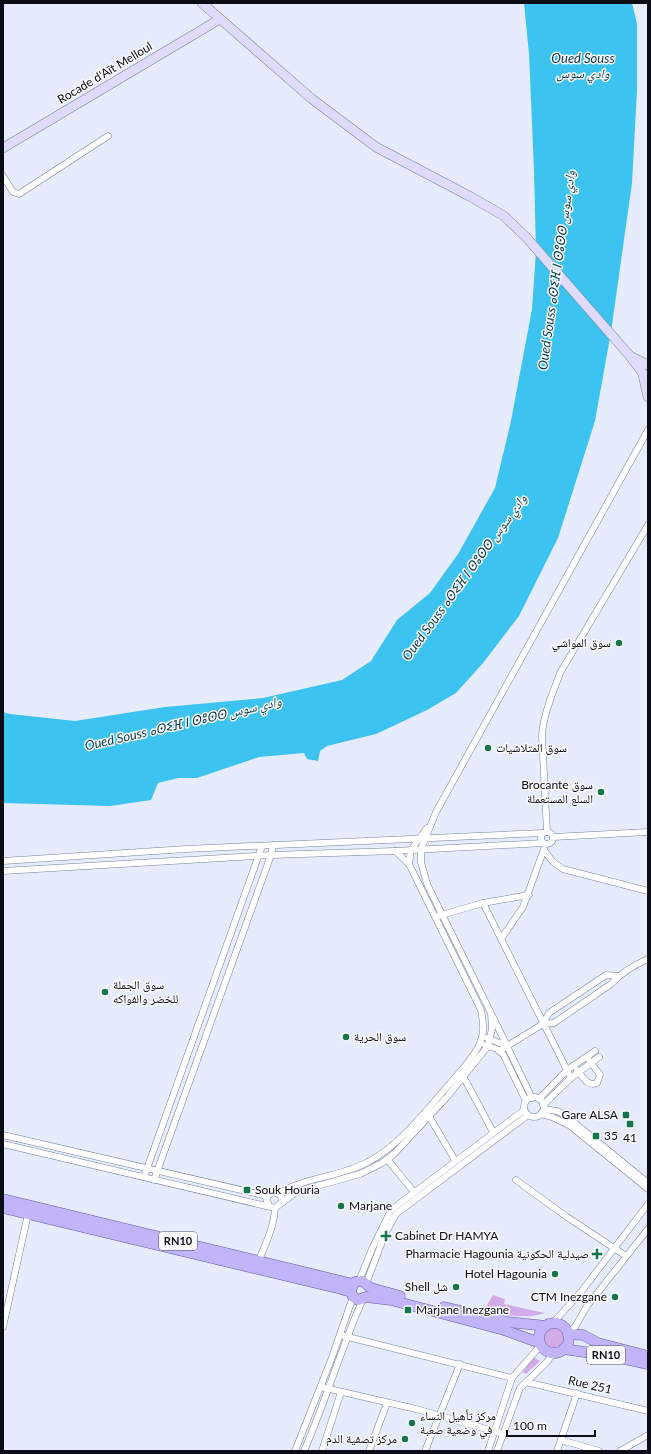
<svg xmlns="http://www.w3.org/2000/svg" width="651" height="1454" font-family="Lato,'Noto Naskh Arabic','Noto Sans Tifinagh',sans-serif">
	<style>
		.green { fill: #d2abe8 }
		.water { fill: #3cc3ef }
		.lines { fill: none; stroke-linecap: round; stroke-linejoin: round }
		.street-casing { stroke: #778099; stroke-width: 7 }
		.secondary-casing { stroke: #778099; stroke-width: 10 }
		.primary-casing { stroke: #6759a6; stroke-width: 11 }
		.street { stroke: #fff; stroke-width: 6 }
		.secondary { stroke: #e0dafb; stroke-width: 9 }
		.primary { stroke: #c2b4f8; stroke-width: 10 }
		.poi-dot { fill: #14754c; stroke: #fafafa; stroke-width: 1.5 }
		.labels { text-anchor: middle; stroke-width: 3; stroke-linejoin: round; paint-order: stroke }
		.shield { fill: #fafafa; stroke: #52545a; stroke-width: 1 }
		.shield-label { font-size: 11px; font-weight: bold; fill: #0a0d16 }
		.street-label { font-size: 12px; fill: #0a0d16; stroke: #fafafa }
		.poi-label { font-size: 12px; fill: #0a0d16; stroke: #fafafa; text-anchor: start }
		.water-label { font-size: 13px; font-style: italic; fill: #003a4c; stroke: #fafafa }
	</style>
	<rect width="100%" height="100%" fill="#e6ecfd"/>
	<!-- green -->
	<g class="green">
		<path d="M 493,1295 L 505,1299 L 504,1304 L 545,1313 C 529,1319 505,1316 489,1311 L 487,1305 Z"/>
		<circle cx="554" cy="1338" r="10"/>
		<path d="M 533,1357 L 540,1361 L 526,1374 L 523,1372 Z"/>
	</g>
	<!-- water -->
	<path class="water" d="M 524,3 L 632,3 L 637,24 L 637,90 L 632,183 L 611,332 L 595,421 L 558,538 L 519,616 L 483,663 L 456,693 L 427,710 L 376,734 L 327,746 L 320,751 L 318,761 L 307,759 L 304,753 L 259,757 L 197,778 L 178,778 L 158,783 L 151,800 L 110,806 L 3,803 L 3,712 L 10,714 L 75,721 L 165,707 L 263,698 L 342,680 L 371,661 L 397,620 L 430,593 L 458,554 L 495,488 L 511,421 L 532,309 L 536,251 L 534,171 L 529,54 Z"/>
	<g class="lines">
		<defs>
			<g id="street">
				<path d="M 3,176 L 13,192 L 19,194 L 108,136"/>
				<circle cx="547" cy="838" r="6"/>
				<path d="M 547,832 L 542,736 C 543,715 553,693 560,673 L 648,525"/>
				<path d="M 553,837 L 648,832"/>
				<path d="M 544,850 L 553,862 L 563,869 L 648,891"/>
				<path d="M 395,851 L 409,864"/>
				<path d="M 3,861 L 186,849 L 543,833"/>
				<path d="M 3,871 L 271,855 L 395,851 L 543,843"/>
				<path d="M 483,903 L 529,895"/>
				<path d="M 438,916 L 483,903 L 571,1078"/>
				<path d="M 501,939 L 523,907 L 544,849"/>
				<path d="M 493,1017 L 507,1046"/>
				<path d="M 543,1024 L 549,1013 L 606,975 L 618,976"/>
				<path d="M 487,1038 L 507,1046 L 532,1098"/>
				<path d="M 485,1045 L 497,1049 L 503,1054 L 526,1101"/>
				<path d="M 499,1051 L 543,1024 L 554,1023 L 611,984 C 622,972 634,965 648,959"/>
				<path d="M 577,1070 C 583,1077 587,1087 597,1083 L 600,1075 L 589,1060"/>
				<path d="M 462,1074 L 493,1132"/>
				<circle cx="534" cy="1107" r="10"/>
				<path d="M 539,1099 L 567,1070 L 595,1051"/>
				<path d="M 543,1105 L 571,1078 L 599,1057"/>
				<path d="M 544,1109 L 557,1111 L 565,1115 L 648,1183"/>
				<path d="M 427,1113 L 455,1160"/>
				<path d="M 541,1114 L 552,1117 L 569,1125 L 648,1189"/>
				<path d="M 3,1135 L 267,1196"/>
				<path d="M 3,1144 L 275,1208 L 296,1192 L 360,1174 L 382,1163 L 394,1154 L 447,1097 L 488,1046 L 492,1029 L 491,1013 L 427,884 L 421,862 L 421,849 L 436,812 L 648,430"/>
				<path d="M 387,1159 L 414,1192"/>
				<path d="M 144,1177 L 262,846"/>
				<path d="M 154,1180 L 271,855 L 273,845"/>
				<path d="M 516,1180 L 567,1217 L 626,1256"/>
				<path d="M 279,1193 C 306,1177 340,1177 368,1162 C 400,1146 429,1107 453,1080 C 462,1069 475,1056 480,1043 C 485,1032 483,1021 481,1010 L 409,864 L 411,850 L 427,828"/>
				<path d="M 269,1206 L 266,1198 L 272,1192 L 281,1195 L 282,1203"/>
				<path d="M 259,1260 C 266,1243 274,1227 275,1208"/>
				<path d="M 359,1281 L 372,1249 L 391,1210 L 524,1110"/>
				<path d="M 366,1284 L 385,1234 L 396,1214 L 528,1115"/>
				<path d="M 552,1324 L 581,1292 L 648,1204"/>
				<path d="M 3,1327 L 28,1214"/>
				<path d="M 568,1333 L 575,1327 L 587,1306 L 648,1229"/>
				<path d="M 340,1335 L 512,1378"/>
				<path d="M 526,1382 L 648,1411"/>
				<path d="M 321,1387 L 416,1409 L 504,1434"/>
				<path d="M 561,1440 L 599,1451"/>
				<path d="M 295,1451 L 331,1360 L 353,1297"/>
				<path d="M 304,1451 C 326,1401 341,1348 363,1299"/>
				<path d="M 322,1451 L 341,1392"/>
				<path d="M 369,1451 L 387,1403"/>
				<path d="M 425,1451 L 460,1364"/>
				<path d="M 488,1451 L 512,1378 L 541,1345"/>
				<path d="M 497,1451 L 520,1388 L 547,1362 L 553,1353"/>
				<path d="M 557,1451 L 577,1393"/>
				<path d="M 620,1451 L 648,1435"/>
			</g>
			<g id="secondary">
				<path d="M 202,3 L 312,99 L 376,147 L 471,197 L 504,216 L 526,237 L 630,356 L 648,380"/>
				<path d="M 3,148 L 220,19"/>
				<path d="M 632,357 L 648,365"/>
				<path d="M 643,375 L 648,397"/>
			</g>
			<g id="primary">
				<path d="M 3,1199 L 353,1284"/>
				<path d="M 3,1208 L 341,1289 L 351,1292 L 353,1297 L 358,1300 L 366,1297 L 391,1300 L 504,1330 L 540,1343"/>
				<path d="M 351,1289 L 355,1282 L 362,1281 L 371,1288 L 400,1296"/>
				<path d="M 444,1307 L 508,1322 L 546,1326"/>
				<circle cx="554" cy="1338" r="15"/>
				<path d="M 568,1334 L 583,1335 L 598,1343 L 648,1356"/>
				<path d="M 564,1349 L 611,1356 L 648,1364"/>
			</g>
		</defs>
		<!-- street casing -->
		<use href="#street" class="street-casing"/>
		<!-- secondary casing -->
		<use href="#secondary" class="secondary-casing"/>
		<!-- primary casing -->
		<use href="#primary" class="primary-casing"/>
		<!-- street -->
		<use href="#street" class="street"/>
		<!-- secondary -->
		<use href="#secondary" class="secondary"/>
		<!-- primary -->
		<use href="#primary" class="primary"/>
	</g>
	<!-- markers -->
	<g class="poi-dot">
		<circle cx="619" cy="643" r="4"/>
		<circle cx="488" cy="748" r="4"/>
		<circle cx="601" cy="792" r="4"/>
		<circle cx="105" cy="992" r="4"/>
		<circle cx="346" cy="1037" r="4"/>
		<rect x="622" y="1111" width="8" height="8" rx="2"/>
		<rect x="626" y="1120" width="8" height="8" rx="2"/>
		<rect x="592" y="1132" width="8" height="8" rx="2"/>
		<rect x="243" y="1186" width="8" height="8" rx="2"/>
		<circle cx="341" cy="1206" r="4"/>
		<path d="M384 1230h4v4h4v4h-4v4h-4v-4h-4v-4h4z"/>
		<path d="M595 1248h4v4h4v4h-4v4h-4v-4h-4v-4h4z"/>
		<circle cx="555" cy="1274" r="4"/>
		<circle cx="456" cy="1287" r="4"/>
		<circle cx="615" cy="1297" r="4"/>
		<rect x="404" y="1306" width="8" height="8" rx="2"/>
		<circle cx="412" cy="1423" r="4"/>
		<circle cx="405" cy="1439" r="4"/>
	</g>
	<g class="labels">
		<!-- shield labels -->
		<g class="shield">
			<rect x="159" y="1232" width="38" height="18" rx="3"/>
			<rect x="587" y="1346" width="38" height="18" rx="3"/>
		</g>
		<g class="shield-label">
			<text x="178" y="1245">RN10</text>
			<text x="606" y="1359">RN10</text>
		</g>
		<!-- street labels -->
		<g class="street-label">
			<text transform="translate(105 73) rotate(-31)" y="4">Rocade d'Aït Melloul</text>
			<text transform="translate(590 1385) rotate(13)" y="4">Rue 251</text>
		</g>
		<!-- poi labels -->
		<g class="poi-label">
			<text x="611" y="647" text-anchor="end">سوق المواشي</text>
			<text x="496" y="752">سوق المتلاشيات</text>
			<text x="593" y="789" text-anchor="end">Brocante سوق<tspan x="593" dy="14">السلع المستعملة</tspan></text>
			<text x="113" y="989">سوق الجملة<tspan x="113" dy="14">للخضر والفواكه</tspan></text>
			<text x="354" y="1041">سوق الحرية</text>
			<text x="618" y="1119" text-anchor="end">Gare ALSA</text>
			<text x="604" y="1140">35</text>
			<text x="630" y="1142" text-anchor="middle">41</text>
			<text x="255" y="1194">Souk Houria</text>
			<text x="349" y="1210">Marjane</text>
			<text x="395" y="1240">Cabinet Dr HAMYA</text>
			<text x="589" y="1258" text-anchor="end">Pharmacie Hagounia صيدلية الحكونية</text>
			<text x="547" y="1278" text-anchor="end">Hotel Hagounia</text>
			<text x="448" y="1291" text-anchor="end">Shell شل</text>
			<text x="607" y="1301" text-anchor="end">CTM Inezgane</text>
			<text x="416" y="1314">Marjane Inezgane</text>
			<text x="420" y="1420">مركز تأهيل النساء<tspan x="420" dy="14">في وضعية صعبة</tspan></text>
			<text x="397" y="1443" text-anchor="end">مركز تصفية الدم</text>
		</g>
		<!-- water labels -->
		<g class="water-label">
			<text x="583" y="63">Oued Souss<tspan x="583" dy="15">وادي سوس</tspan></text>
			<text transform="translate(556 270) rotate(-82)" y="5">Oued Souss ⴰⵙⵉⴼ ⵏ ⵙⵓⵙⵙ وادي سوس</text>
			<text transform="translate(464 577) rotate(-54)" y="5">Oued Souss ⴰⵙⵉⴼ ⵏ ⵙⵓⵙⵙ وادي سوس</text>
			<text transform="translate(183 723) rotate(-13)" y="5">Oued Souss ⴰⵙⵉⴼ ⵏ ⵙⵓⵙⵙ وادي سوس</text>
		</g>
	</g>
	<!-- border -->
	<rect width="651" height="1454" fill="none" stroke="#0a0d16" stroke-width="8"/>
	<!-- scale -->
	<path d="M507 1430v6h88v-6" fill="none" stroke="#0a0d16" stroke-width="2"/>
	<text x="513" y="1430" font-size="12" fill="#0a0d16" stroke="#fafafa" stroke-width="3" paint-order="stroke">100 m</text>
</svg>
